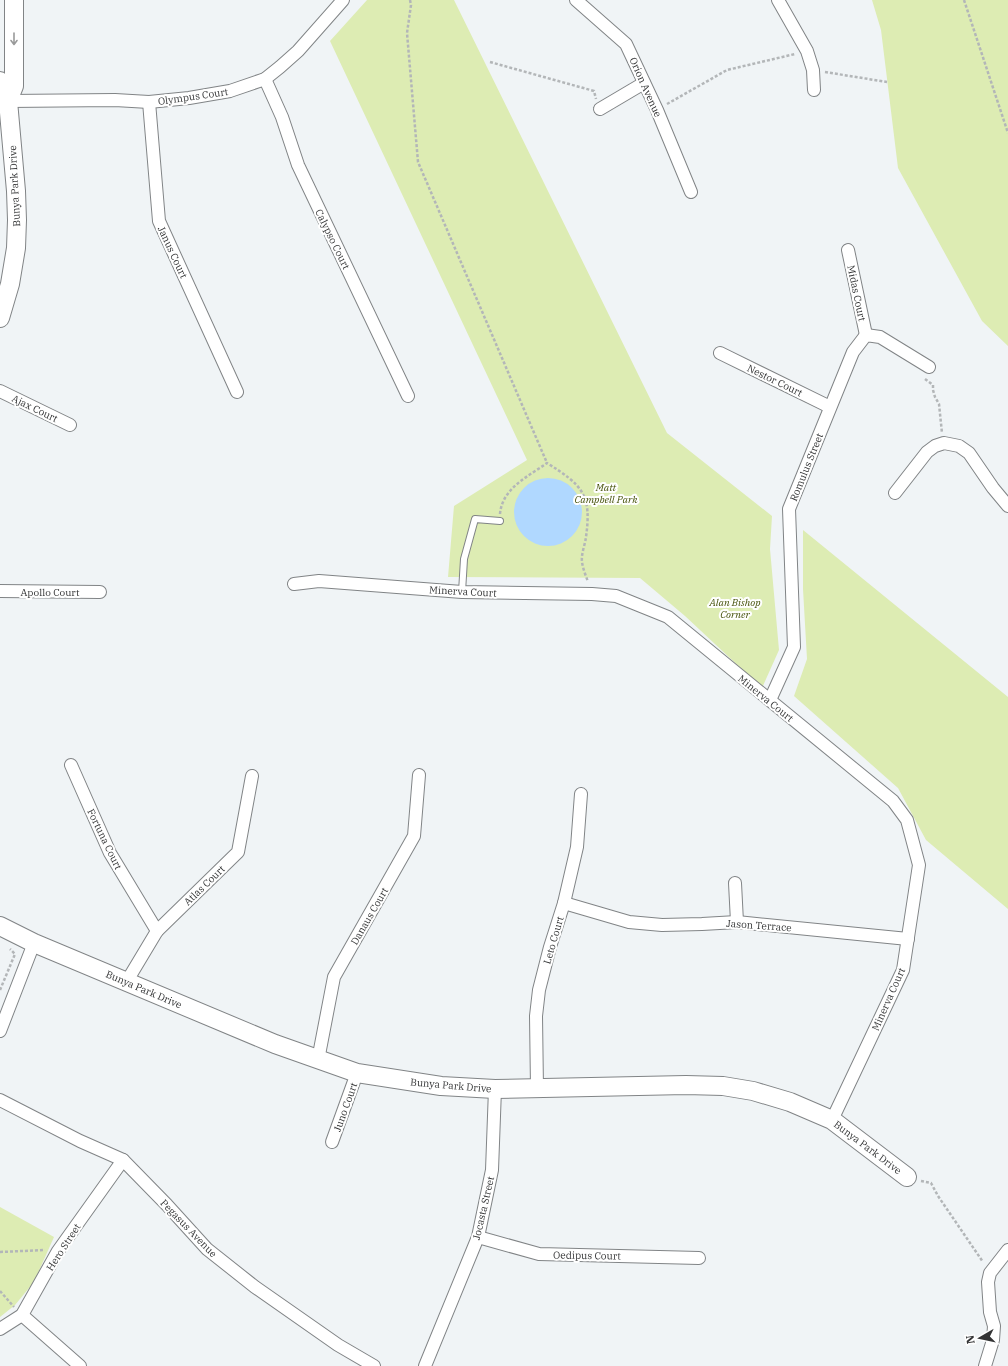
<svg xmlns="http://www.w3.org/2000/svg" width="1008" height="1366" font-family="'IBM Plex Serif',serif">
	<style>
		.green { fill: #ddecb3 }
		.building { fill: #b0d8ff }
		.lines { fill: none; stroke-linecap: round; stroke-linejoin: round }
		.lane-casing { stroke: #818486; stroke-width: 8 }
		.street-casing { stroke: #818486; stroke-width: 14 }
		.secondary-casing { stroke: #818486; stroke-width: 20 }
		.path { stroke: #b3b6b8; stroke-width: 2.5; stroke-dasharray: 3 2; stroke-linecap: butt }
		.lane { stroke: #fff; stroke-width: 6 }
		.street { stroke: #fff; stroke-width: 12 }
		.secondary { stroke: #fff; stroke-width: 18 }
		.oneway { stroke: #999a9a }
		.labels { text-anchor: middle; stroke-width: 4; stroke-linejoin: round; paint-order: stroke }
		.street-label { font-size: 10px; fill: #333435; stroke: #fff }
		.park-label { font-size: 10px; font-style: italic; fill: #455109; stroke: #fff }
	</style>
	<rect width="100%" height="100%" fill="#f0f4f6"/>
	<!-- green -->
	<g class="green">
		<path d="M 367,0 L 454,0 L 667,433 L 772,516 L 770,549 L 779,650 L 762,688 L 685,616 L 640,578 L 448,577 L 454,506 L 527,460 L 330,41 Z"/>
		<path d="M 872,0 L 1008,0 L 1008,346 L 982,321 L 898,168 L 881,30 Z"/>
		<path d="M 803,530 L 1008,697 L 1008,909 L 926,840 L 898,788 L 794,696 L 807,659 L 803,589 Z"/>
		<path d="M 0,1207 L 54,1237 L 34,1282 L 15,1305 L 0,1317 Z"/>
	</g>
	<!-- building -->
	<circle class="building" cx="548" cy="512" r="34"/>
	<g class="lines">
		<defs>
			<path id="lane" d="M 462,592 L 464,559 L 475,519 L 500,521"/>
			<g id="street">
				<path d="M 576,0 L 626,44 L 657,110 L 691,192"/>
				<path d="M 778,0 L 807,51 L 813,70 L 814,90"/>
				<path d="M 265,79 L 282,117 L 298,165 L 408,396"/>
				<path d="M 8,101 L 115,100 L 149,102 L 189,98 L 230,91 L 265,79 L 280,67 L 298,51 L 343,0"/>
				<path d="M 149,102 L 159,221 L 237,392"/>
				<path d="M 600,109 L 644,83"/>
				<path d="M 848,250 L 866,335"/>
				<path d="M 720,353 L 830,407"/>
				<path d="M 0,391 L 70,425"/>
				<path d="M 895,493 L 927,452 L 935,446 L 944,443 L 959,446 L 969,453 L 993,488 L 1008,506"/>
				<path d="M 294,584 L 319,581 L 462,592 L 592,594 L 616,596 L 668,617 L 893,801 L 907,820 L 919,865 L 903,970 L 832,1120"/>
				<path d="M 0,591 L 100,592"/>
				<path d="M 770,700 L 794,647 L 789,509 L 853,352 L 866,335 L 880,337 L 929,367"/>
				<path d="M 71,765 L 110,853 L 157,931"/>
				<path d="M 735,883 L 737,922"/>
				<path d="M 564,903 L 629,922 L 662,925 L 702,924 L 737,922 L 908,939"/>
				<path d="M 127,981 L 157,931 L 238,852 L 252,776"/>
				<path d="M 0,1031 L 34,943"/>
				<path d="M 318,1060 L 334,977 L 414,836 L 419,775"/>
				<path d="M 537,1088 L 536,1016 L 539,990 L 550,947 L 564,903 L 577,847 L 581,794"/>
				<path d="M 0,1100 L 80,1141 L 123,1160 L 167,1205 L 207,1249 L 255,1287 L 338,1345 L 374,1366"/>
				<path d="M 332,1142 L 357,1073"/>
				<path d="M 478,1237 L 539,1254 L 699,1258"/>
				<path d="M 22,1315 L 80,1366"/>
				<path d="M 0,1329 L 22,1315 L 58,1251 L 123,1160"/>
				<path d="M 425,1366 L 478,1237 L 492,1170 L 495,1089"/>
				<path d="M 985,1366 L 993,1340 L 994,1326 L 990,1312 L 988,1282 L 990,1273 L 1008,1250"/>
			</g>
			<g id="secondary">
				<path d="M 0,81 L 0,85 L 8,101"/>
				<path d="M 0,318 L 10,284 L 16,248 L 17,220 L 16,191 L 8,101 L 14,86 L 14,0"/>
				<path d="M 0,926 L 34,943 L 275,1044 L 357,1073 L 441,1086 L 495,1089 L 686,1085 L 723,1086 L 753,1091 L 790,1102 L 832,1120 L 907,1177"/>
			</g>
		</defs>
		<!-- lane casing -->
		<use href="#lane" class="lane-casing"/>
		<!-- street casing -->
		<use href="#street" class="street-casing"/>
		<!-- secondary casing -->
		<use href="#secondary" class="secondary-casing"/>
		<!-- path -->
		<g class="path">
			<path d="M 410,0 L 411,5 L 407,33 L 418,162 L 547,463"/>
			<path d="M 964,0 L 1008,133"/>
			<path d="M 490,62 L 594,91 L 596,99"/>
			<path d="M 825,72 L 887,82"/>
			<path d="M 667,104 L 727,70 L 795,54"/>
			<path d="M 925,379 L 933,385 L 933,390 L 935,397 L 939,404 L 942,433"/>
			<path d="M 500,514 C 502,488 529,476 547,463 C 582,485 592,494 586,537 C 585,545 581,554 582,562 C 583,569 586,576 588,582"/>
			<path d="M 0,990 L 15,954 L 10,949"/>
			<path d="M 921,1181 L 931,1183 L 938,1196 L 983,1262"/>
			<path d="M 0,1252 L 45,1250"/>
			<path d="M 0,1291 L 14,1307"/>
		</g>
		<!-- lane -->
		<use href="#lane" class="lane"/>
		<!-- street -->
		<use href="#street" class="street"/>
		<!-- secondary -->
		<use href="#secondary" class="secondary"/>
	</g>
	<!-- one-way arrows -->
	<defs><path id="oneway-shaft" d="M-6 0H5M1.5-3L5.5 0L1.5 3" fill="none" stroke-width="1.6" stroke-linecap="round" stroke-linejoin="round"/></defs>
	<use class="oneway" href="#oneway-shaft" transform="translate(14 39) rotate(90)"/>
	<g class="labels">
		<!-- street labels -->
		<g class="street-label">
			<text transform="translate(646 87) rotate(66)" y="4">Orion Avenue</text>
			<text transform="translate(193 96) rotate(-8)" y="4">Olympus Court</text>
			<text transform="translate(14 186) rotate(-93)" y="4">Bunya Park Drive</text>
			<text transform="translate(333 239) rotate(64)" y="4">Calypso Court</text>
			<text transform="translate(173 252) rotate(65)" y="4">Janus Court</text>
			<text transform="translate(857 293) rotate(78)" y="4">Midas Court</text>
			<text transform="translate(775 380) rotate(26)" y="4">Nestor Court</text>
			<text transform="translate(35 408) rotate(26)" y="4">Ajax Court</text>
			<text transform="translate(806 467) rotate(-68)" y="4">Romulus Street</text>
			<text transform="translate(463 591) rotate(3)" y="4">Minerva Court</text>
			<text x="50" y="596">Apollo Court</text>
			<text transform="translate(766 698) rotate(39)" y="4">Minerva Court</text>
			<text transform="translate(105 839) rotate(64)" y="4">Fortuna Court</text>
			<text transform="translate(204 885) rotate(-44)" y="4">Atlas Court</text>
			<text transform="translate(369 916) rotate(-60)" y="4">Danaus Court</text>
			<text transform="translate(759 925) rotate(4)" y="4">Jason Terrace</text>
			<text transform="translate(553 940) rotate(-74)" y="4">Leto Court</text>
			<text transform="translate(144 989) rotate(23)" y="4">Bunya Park Drive</text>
			<text transform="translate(888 999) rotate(-66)" y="4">Minerva Court</text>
			<text transform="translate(451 1085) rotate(5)" y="4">Bunya Park Drive</text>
			<text transform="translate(345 1107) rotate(-70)" y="4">Juno Court</text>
			<text transform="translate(868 1147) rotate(37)" y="4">Bunya Park Drive</text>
			<text transform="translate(483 1208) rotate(-77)" y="4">Jocasta Street</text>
			<text transform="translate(189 1228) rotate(46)" y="4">Pegasus Avenue</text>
			<text transform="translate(63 1247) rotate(-57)" y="4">Hero Street</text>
			<text transform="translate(587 1255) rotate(1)" y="4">Oedipus Court</text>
		</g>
		<!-- park labels -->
		<g class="park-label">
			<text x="606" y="491">Matt<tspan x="606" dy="12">Campbell Park</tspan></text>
			<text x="735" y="606">Alan Bishop<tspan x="735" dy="12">Corner</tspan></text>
		</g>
	</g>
	<!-- north arrow -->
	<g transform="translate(980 1338) rotate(261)" stroke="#ffffff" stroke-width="3" paint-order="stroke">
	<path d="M0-3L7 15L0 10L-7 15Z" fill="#333435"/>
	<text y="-6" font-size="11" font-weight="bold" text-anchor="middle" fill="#333435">N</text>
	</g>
</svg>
